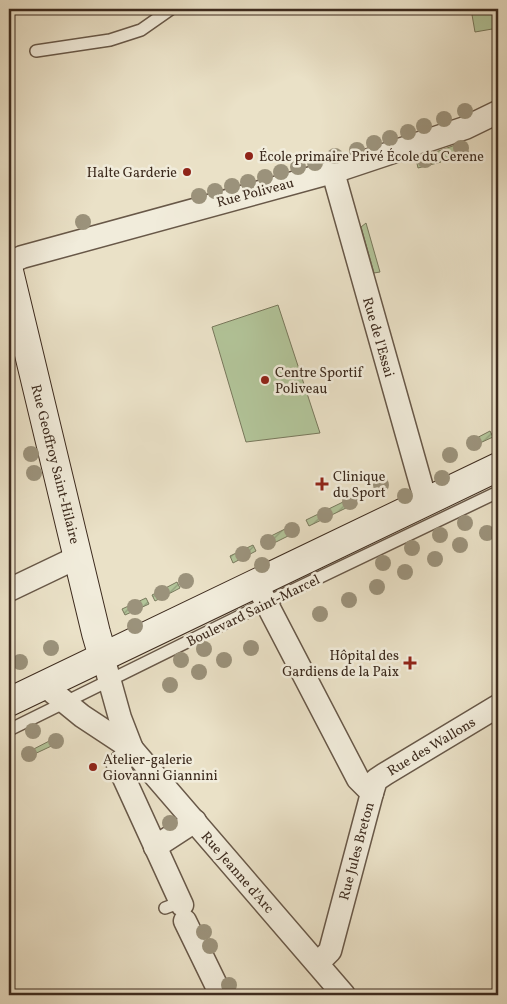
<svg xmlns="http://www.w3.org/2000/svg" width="507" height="1004" font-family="Vollkorn,serif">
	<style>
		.grass { fill: #b2c499; stroke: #78785c }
		.garden { fill: url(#garden-furrows); stroke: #78785c }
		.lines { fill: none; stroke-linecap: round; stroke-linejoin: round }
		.lane-casing { stroke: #685848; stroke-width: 14 }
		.street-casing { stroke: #685848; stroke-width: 25 }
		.secondary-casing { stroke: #3d2b1e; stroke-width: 30 }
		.lane { stroke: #f1ecdb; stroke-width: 11 }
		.street { stroke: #f1ecdb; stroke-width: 22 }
		.secondary { stroke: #f1ecdb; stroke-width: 28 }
		.tree { fill: #9b927b }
		.poi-dot { fill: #8f2418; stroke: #f1ecdb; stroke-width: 2 }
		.labels { text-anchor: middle; stroke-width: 5; stroke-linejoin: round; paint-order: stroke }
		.poi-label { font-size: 14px; fill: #3d2b1e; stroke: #f1ecdb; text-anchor: start }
		.street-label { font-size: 14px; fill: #3d2b1e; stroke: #f1ecdb }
	</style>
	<defs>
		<pattern id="garden-furrows" width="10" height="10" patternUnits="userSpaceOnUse" patternTransform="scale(1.25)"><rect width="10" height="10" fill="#b2c499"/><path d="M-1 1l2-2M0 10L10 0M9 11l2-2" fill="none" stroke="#929f7c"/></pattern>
	</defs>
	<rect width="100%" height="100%" fill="#eae1c7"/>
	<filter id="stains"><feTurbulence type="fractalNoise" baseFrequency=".004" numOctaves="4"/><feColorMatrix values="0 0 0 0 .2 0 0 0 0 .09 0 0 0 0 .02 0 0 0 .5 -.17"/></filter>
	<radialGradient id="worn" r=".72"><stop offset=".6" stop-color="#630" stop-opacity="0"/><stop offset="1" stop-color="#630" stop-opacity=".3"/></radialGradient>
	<!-- grass -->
	<g class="grass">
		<path d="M 471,9 L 498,9 L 498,28 L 475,32 Z"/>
		<path d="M 461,143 L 466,144 L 469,155 L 465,156 L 465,154 L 441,160 L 441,162 L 418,168 L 416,159 Z"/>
		<path d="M 366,223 L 380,272 L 374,273 L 361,227 Z"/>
		<path d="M 278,305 L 320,433 L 246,442 L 212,327 Z"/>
		<path d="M 57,737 L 60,742 L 28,757 L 26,753 Z"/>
	</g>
	<!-- garden -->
	<g class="garden">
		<path d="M 490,431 L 493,437 L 469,448 L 467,443 Z"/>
		<path d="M 343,502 L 346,508 L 309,526 L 306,520 Z"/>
		<path d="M 295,524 L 298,531 L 264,548 L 261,541 Z"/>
		<path d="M 498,525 L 498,530 L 482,538 L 480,533 Z"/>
		<path d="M 253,545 L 256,551 L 233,563 L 230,556 Z"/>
		<path d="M 177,582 L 180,588 L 155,601 L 152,595 Z"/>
		<path d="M 146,598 L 149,604 L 125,615 L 122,609 Z"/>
	</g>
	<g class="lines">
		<defs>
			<g id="lane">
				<path d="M 36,51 L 110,40 L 141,30 L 171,9"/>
				<path d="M 9,730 L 266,603 L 498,492"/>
				<path d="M 165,908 L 181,902"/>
			</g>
			<g id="street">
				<path d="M 333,172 L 426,502"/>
				<path d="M 9,263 L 22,257 L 333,172 L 465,128 L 498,112"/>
				<path d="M 256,583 L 358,779 L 372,793 L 330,951 L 318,963"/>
				<path d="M 9,590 L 78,557"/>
				<path d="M 103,657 L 120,718 L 132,749"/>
				<path d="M 44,685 L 82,716 L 132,749 L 344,995"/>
				<path d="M 132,749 L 118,765 L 182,905"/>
				<path d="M 372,793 L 376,780 L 385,774 L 498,706"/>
				<path d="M 155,847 L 195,821"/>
				<path d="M 185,921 L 221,995"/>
			</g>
			<g id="secondary">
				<path d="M 9,271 L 96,633 L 103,657"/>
				<path d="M 9,702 L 498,467"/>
			</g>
		</defs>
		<!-- lane casing -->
		<use href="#lane" class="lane-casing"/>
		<!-- street casing -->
		<use href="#street" class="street-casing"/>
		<!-- secondary casing -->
		<use href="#secondary" class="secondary-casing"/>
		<!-- lane -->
		<use href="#lane" class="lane"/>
		<!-- street -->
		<use href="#street" class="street"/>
		<!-- secondary -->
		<use href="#secondary" class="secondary"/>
	</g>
	<!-- trees -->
	<g class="tree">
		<circle cx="465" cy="111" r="8"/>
		<circle cx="444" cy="119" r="8"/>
		<circle cx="424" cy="126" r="8"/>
		<circle cx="408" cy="132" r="8"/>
		<circle cx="390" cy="138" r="8"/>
		<circle cx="374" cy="143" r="8"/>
		<circle cx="461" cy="148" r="8"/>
		<circle cx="357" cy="150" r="8"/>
		<circle cx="335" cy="156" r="8"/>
		<circle cx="425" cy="160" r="8"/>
		<circle cx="315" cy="163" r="8"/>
		<circle cx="298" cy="167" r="8"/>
		<circle cx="281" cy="172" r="8"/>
		<circle cx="265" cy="177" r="8"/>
		<circle cx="248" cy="182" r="8"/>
		<circle cx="232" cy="186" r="8"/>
		<circle cx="215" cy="191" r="8"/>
		<circle cx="199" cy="196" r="8"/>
		<circle cx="83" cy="222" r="8"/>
		<circle cx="474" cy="443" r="8"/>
		<circle cx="31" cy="454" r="8"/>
		<circle cx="450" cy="455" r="8"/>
		<circle cx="34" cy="473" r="8"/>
		<circle cx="442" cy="478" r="8"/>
		<circle cx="381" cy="485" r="8"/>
		<circle cx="405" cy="496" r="8"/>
		<circle cx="350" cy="502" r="8"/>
		<circle cx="325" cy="515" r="8"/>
		<circle cx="465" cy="523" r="8"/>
		<circle cx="292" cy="530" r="8"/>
		<circle cx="487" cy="533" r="8"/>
		<circle cx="440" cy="535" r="8"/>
		<circle cx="268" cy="542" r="8"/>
		<circle cx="460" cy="545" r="8"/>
		<circle cx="412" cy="548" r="8"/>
		<circle cx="243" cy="554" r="8"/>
		<circle cx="435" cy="559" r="8"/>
		<circle cx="383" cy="563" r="8"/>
		<circle cx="262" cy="565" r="8"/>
		<circle cx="405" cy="572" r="8"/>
		<circle cx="186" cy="581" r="8"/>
		<circle cx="377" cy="587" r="8"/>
		<circle cx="162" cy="593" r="8"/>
		<circle cx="349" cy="600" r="8"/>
		<circle cx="135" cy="607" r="8"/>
		<circle cx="320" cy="614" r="8"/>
		<circle cx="135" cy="626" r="8"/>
		<circle cx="51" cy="648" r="8"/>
		<circle cx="251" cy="648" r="8"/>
		<circle cx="204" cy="649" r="8"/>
		<circle cx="181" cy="660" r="8"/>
		<circle cx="224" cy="660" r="8"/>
		<circle cx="20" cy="662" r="8"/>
		<circle cx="199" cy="672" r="8"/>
		<circle cx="170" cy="685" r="8"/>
		<circle cx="33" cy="731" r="8"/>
		<circle cx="56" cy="741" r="8"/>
		<circle cx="29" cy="754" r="8"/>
		<circle cx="170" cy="823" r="8"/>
		<circle cx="204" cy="932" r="8"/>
		<circle cx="210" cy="946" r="8"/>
		<circle cx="229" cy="985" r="8"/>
	</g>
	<!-- markers -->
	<g class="poi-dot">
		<circle cx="249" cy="156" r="5"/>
		<circle cx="187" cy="172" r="5"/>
		<circle cx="265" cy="380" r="5"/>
		<path d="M319.5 476.5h5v5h5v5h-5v5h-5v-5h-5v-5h5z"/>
		<path d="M407.5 655.5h5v5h5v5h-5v5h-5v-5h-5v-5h5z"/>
		<circle cx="93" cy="767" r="5"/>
	</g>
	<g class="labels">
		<!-- poi labels -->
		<g class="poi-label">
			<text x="259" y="161">École primaire Privé École du Cerene</text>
			<text x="177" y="177" text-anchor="end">Halte Garderie</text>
			<text x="275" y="377">Centre Sportif<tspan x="275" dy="16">Poliveau</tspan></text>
			<text x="333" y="481">Clinique<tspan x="333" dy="16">du Sport</tspan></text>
			<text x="399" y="660" text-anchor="end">Hôpital des<tspan x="399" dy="16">Gardiens de la Paix</tspan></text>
			<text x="103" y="764">Atelier-galerie<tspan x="103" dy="16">Giovanni Giannini</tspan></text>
		</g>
		<!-- street labels -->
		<g class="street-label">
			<text transform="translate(255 192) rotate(-15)" y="5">Rue Poliveau</text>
			<text transform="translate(379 337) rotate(74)" y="5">Rue de l'Essai</text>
			<text transform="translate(56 464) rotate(76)" y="5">Rue Geoffroy Saint-Hilaire</text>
			<text transform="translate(253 610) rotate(-26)" y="5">Boulevard Saint-Marcel</text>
			<text transform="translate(431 746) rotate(-31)" y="5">Rue des Wallons</text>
			<text transform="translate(356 851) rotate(-75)" y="5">Rue Jules Breton</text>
			<text transform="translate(238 872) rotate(49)" y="5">Rue Jeanne d'Arc</text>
		</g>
	</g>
	<!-- margin -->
	<rect width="507" height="1004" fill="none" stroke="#eae1c7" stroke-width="30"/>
	<rect x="10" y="10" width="487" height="984" fill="none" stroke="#3d2b1e" stroke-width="2.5"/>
	<rect x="15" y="15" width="477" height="974" fill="none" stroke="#3d2b1e"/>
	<rect width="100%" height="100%" filter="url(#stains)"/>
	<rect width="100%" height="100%" fill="url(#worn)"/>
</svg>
